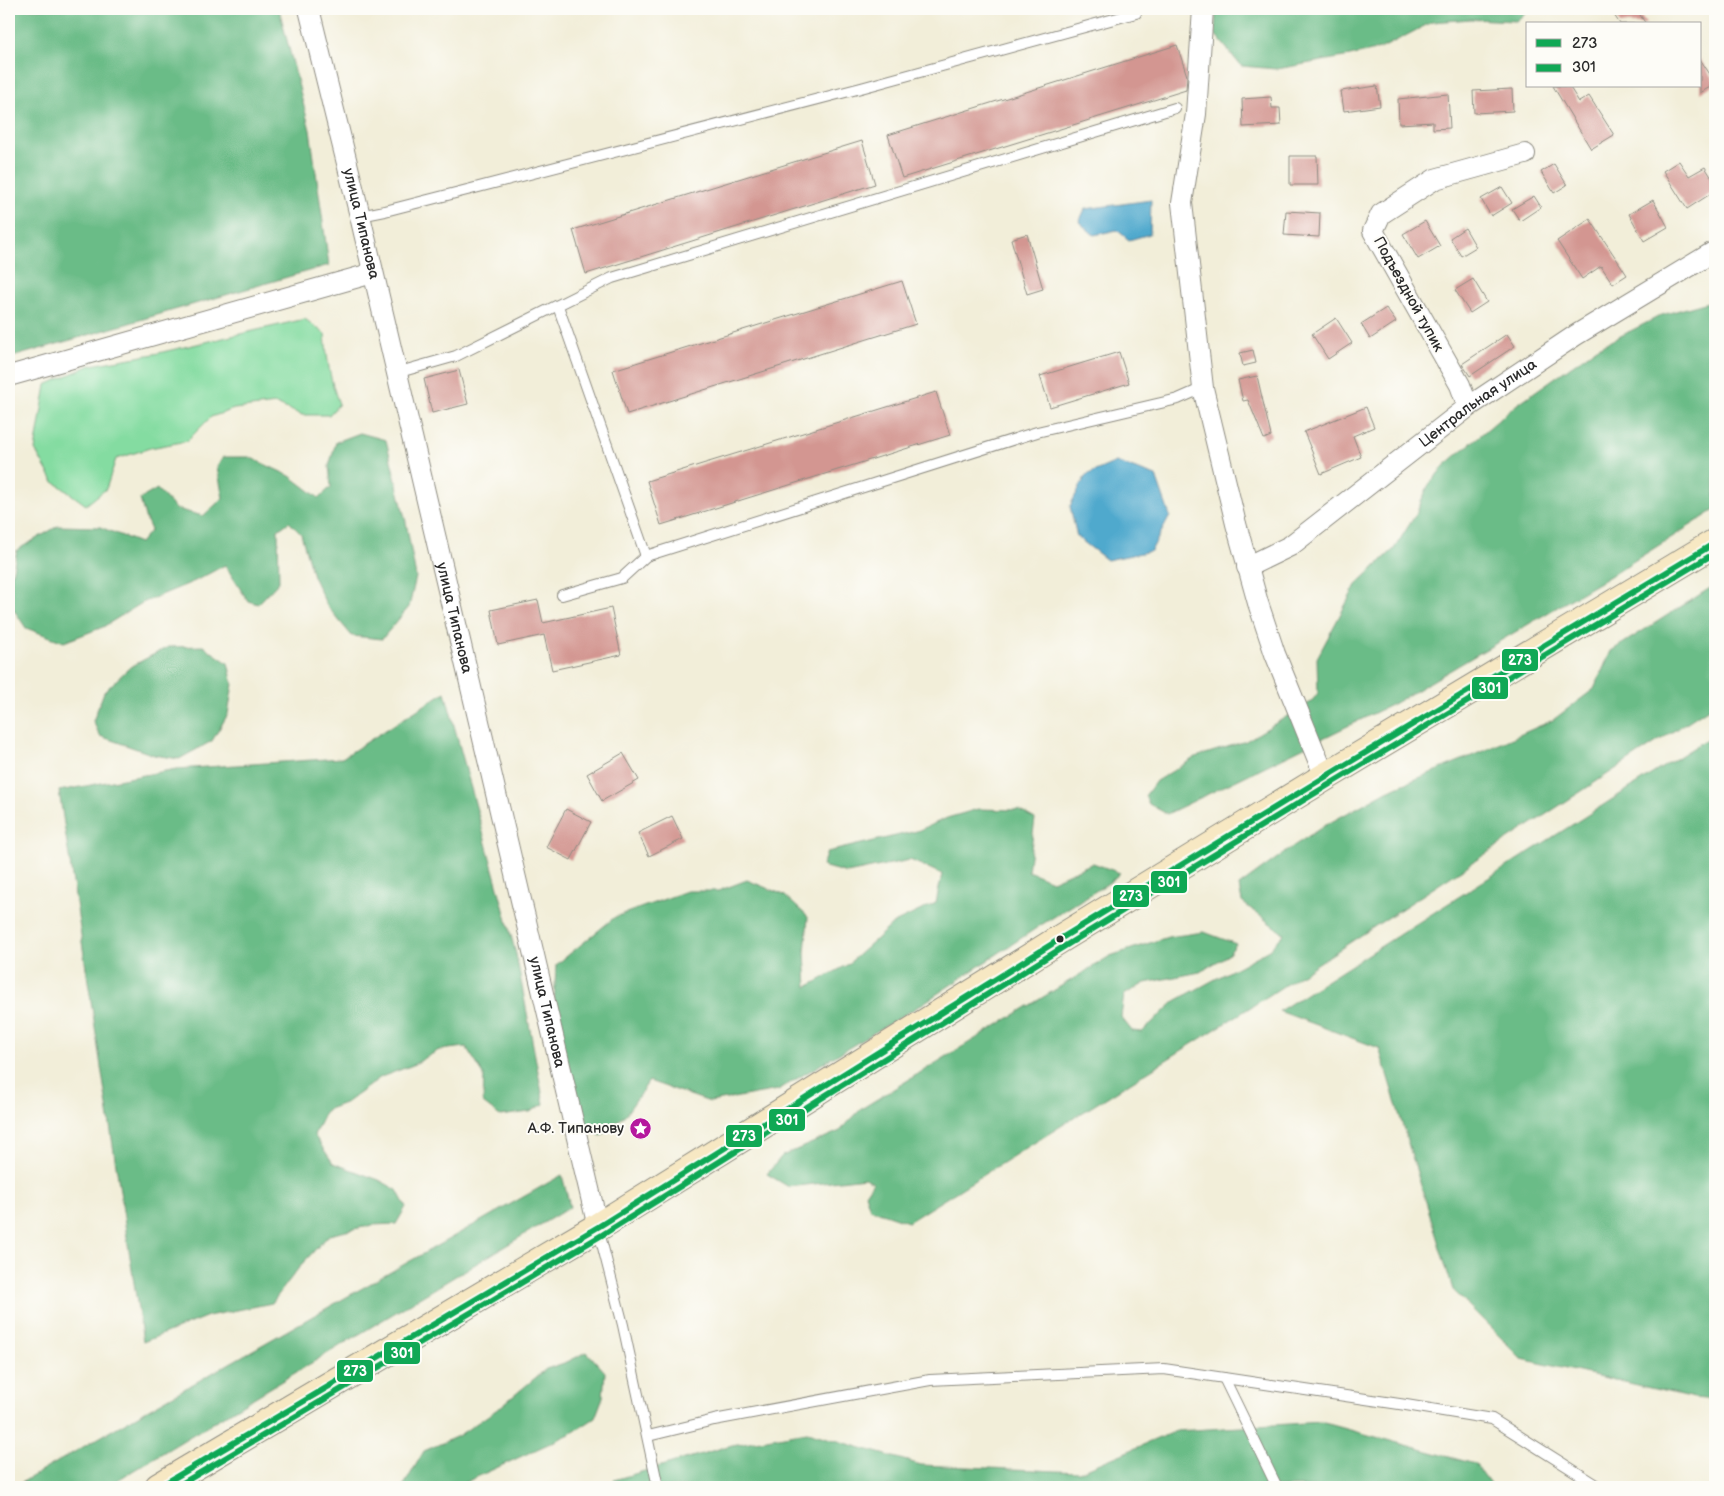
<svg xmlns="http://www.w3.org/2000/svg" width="1724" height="1496" font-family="'Balsamiq Sans',sans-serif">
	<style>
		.green { fill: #84dca1; stroke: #588466 }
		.forest { fill: #6bbc87; stroke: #4b7459 }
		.water { fill: #4fa9cd; stroke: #3d6a7c }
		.building { fill: #d39691 }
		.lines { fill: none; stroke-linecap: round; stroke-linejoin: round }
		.lane-casing { stroke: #8e8c82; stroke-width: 12 }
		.street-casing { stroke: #8e8c82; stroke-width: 22 }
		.secondary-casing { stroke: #8e8c82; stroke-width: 30 }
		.lane { stroke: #fff; stroke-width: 10 }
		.street { stroke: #fff; stroke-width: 20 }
		.secondary { stroke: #f7e8c3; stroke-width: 28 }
		.bus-1-casing { stroke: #fdfcf7; stroke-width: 10 }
		.bus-2-casing { stroke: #fdfcf7; stroke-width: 10 }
		.bus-1 { stroke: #10a855; stroke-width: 6 }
		.bus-2 { stroke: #10a855; stroke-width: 6 }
		.bus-dot { fill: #2b2b2b; stroke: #fdfcf7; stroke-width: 2 }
		.labels { text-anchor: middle; stroke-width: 4; stroke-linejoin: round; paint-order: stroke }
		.street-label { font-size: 15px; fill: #2b2b2b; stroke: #fdfcf7 }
		.poi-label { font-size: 15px; fill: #2b2b2b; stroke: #fdfcf7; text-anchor: end }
		.line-badge { stroke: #fdfcf7; stroke-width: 2 }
		.badge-label { font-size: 14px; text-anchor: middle; font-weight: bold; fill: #fff }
	</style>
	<rect width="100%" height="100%" fill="#fdfcf7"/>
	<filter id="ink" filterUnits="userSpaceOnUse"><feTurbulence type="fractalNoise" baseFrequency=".02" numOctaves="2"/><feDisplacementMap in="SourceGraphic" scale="10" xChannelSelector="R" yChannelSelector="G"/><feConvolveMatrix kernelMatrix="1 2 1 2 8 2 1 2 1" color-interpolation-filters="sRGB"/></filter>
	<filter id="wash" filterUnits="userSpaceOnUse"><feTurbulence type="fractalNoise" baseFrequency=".0096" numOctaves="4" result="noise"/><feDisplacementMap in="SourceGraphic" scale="20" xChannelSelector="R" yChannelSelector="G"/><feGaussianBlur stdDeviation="1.12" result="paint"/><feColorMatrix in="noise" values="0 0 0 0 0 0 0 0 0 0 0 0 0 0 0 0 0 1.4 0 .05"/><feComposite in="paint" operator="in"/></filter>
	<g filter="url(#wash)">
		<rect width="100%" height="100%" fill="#f2eed9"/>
		<!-- green -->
		<path class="green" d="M 305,319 L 325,334 C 327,359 330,381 339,404 L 329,415 L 302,415 L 276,404 L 234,409 L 211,417 L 187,441 L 150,448 L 116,459 L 106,489 L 86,505 L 53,481 L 35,450 L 46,385 L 91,365 L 154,354 Z"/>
		<!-- forest -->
		<g class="forest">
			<path d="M 9,9 L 279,9 L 310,130 L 329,265 L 9,358 Z"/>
			<path d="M 1216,9 L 1530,9 L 1516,21 L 1471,19 L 1432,22 L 1380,49 L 1350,56 L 1277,69 L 1241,66 L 1215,34 Z"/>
			<path d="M 1715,300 L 1715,510 L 1610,576 L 1395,703 L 1167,814 L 1149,804 L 1145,796 L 1156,781 L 1196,757 L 1246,741 L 1311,702 L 1318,693 L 1317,658 L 1356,585 L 1394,549 L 1416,514 L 1428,486 L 1444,466 L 1516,405 L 1597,348 L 1662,315 Z"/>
			<path d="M 360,433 L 386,440 L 406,522 L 416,577 L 409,607 L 382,639 L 352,636 L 327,606 L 313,576 L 301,534 L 289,522 L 278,530 L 279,582 L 258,604 L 248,601 L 225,565 L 195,581 L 142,603 L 103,627 L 64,642 L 26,628 L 10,604 L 11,579 L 17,550 L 58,526 L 100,527 L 140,543 L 151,530 L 145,517 L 140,499 L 157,489 L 176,509 L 203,516 L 223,498 L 217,467 L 223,457 L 249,457 L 290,476 L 319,498 L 331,487 L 329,466 L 336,442 Z"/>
			<path d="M 1715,585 L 1715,704 L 1262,1000 L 908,1222 L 870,1209 L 865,1194 L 873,1182 L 865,1178 L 789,1187 L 767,1174 L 782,1156 L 840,1131 L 861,1109 L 1110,956 L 1168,937 L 1204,932 L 1236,944 L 1228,955 L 1200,972 L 1145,983 L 1124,995 L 1121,1017 L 1132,1031 L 1142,1032 L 1175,1001 L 1269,950 L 1284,934 L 1242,902 L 1239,886 L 1295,845 L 1324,826 L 1387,791 L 1474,755 L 1553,720 L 1594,689 L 1611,651 Z"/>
			<path d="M 203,646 L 228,663 L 233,684 L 228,714 L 212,741 L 179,759 L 154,755 L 100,736 L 93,721 L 104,692 L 130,667 L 168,647 Z"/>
			<path d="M 445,692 L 516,954 L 544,1104 L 530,1112 L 500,1116 L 483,1103 L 484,1075 L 466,1047 L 439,1050 L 413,1065 L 381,1077 L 347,1102 L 326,1110 L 314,1135 L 333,1163 L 379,1180 L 397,1190 L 406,1207 L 396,1224 L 372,1225 L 329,1235 L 301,1265 L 272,1303 L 208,1316 L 143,1342 L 59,791 L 176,769 L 342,758 Z"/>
			<path d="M 1715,734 L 1715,1400 L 1694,1398 L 1522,1359 L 1453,1290 L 1379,1048 L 1279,1011 Z"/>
			<path d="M 978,809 L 1019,810 L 1035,819 L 1028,871 L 1052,881 L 1093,863 L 1120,873 L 1110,882 L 1041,925 L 919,1006 L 778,1090 L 710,1102 L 649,1081 L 626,1114 L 601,1136 L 571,1112 L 554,1006 L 556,965 L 615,917 L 687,891 L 718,891 L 747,880 L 784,895 L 808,917 L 805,953 L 807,987 L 847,965 L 894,923 L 936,903 L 942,874 L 910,860 L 847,873 L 822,866 L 827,852 L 917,831 L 947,818 Z"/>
			<path d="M 562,1175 L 570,1207 L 106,1487 L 14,1487 L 140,1414 Z"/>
			<path d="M 587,1352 L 605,1372 L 603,1397 L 595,1418 L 572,1433 L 455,1487 L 403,1487 L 424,1451 L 458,1436 L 499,1408 L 546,1369 L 567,1362 Z"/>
			<path d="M 1321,1422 L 1475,1464 L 1492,1487 L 609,1487 L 614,1480 L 732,1445 L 807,1432 L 921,1465 L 1079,1472 L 1176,1431 Z"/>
		</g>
		<!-- water -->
		<g class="water">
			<path d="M 1151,200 L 1150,234 L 1129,240 L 1117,230 L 1094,235 L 1079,222 L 1085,209 Z"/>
			<path d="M 1116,462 L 1156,476 L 1170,516 L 1151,551 L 1107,560 L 1077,537 L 1070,506 L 1086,475 Z"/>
		</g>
		<g id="blocks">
			<!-- building -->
			<g class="building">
				<path d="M 1610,9 L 1636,9 L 1646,24 L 1620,24 Z"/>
				<path d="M 1177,45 L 1187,76 L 1186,90 L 902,178 L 888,135 Z"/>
				<path d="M 1700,59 L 1715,82 L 1715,84 L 1700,93 Z"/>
				<path d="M 1377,86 L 1380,106 L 1344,111 L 1341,91 Z"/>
				<path d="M 1553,86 L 1569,86 L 1579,102 L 1589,96 L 1614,135 L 1591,149 Z"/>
				<path d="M 1512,89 L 1513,111 L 1474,113 L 1473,91 Z"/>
				<path d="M 1448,94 L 1450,128 L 1433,129 L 1433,122 L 1399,124 L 1398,99 Z"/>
				<path d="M 1271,97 L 1272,108 L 1280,108 L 1281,125 L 1243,127 L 1242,99 Z"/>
				<path d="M 862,141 L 875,184 L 586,274 L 573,230 Z"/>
				<path d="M 1290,156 L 1317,156 L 1318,185 L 1290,185 Z"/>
				<path d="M 1679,161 L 1689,176 L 1705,167 L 1715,183 L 1715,191 L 1687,209 L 1663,171 Z"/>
				<path d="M 1554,164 L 1567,185 L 1554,193 L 1541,172 Z"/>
				<path d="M 1502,187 L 1512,203 L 1491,216 L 1481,199 Z"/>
				<path d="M 1534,196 L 1541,207 L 1520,221 L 1512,209 Z"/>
				<path d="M 1653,200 L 1668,227 L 1644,241 L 1629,214 Z"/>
				<path d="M 1286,211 L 1320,213 L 1319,237 L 1284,235 Z"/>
				<path d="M 1590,219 L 1627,275 L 1613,284 L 1601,266 L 1582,279 L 1557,241 Z"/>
				<path d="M 1425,221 L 1440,246 L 1418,259 L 1403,234 Z"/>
				<path d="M 1465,228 L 1476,247 L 1461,256 L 1450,238 Z"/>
				<path d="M 1027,234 L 1043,289 L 1027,294 L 1011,239 Z"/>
				<path d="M 1473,279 L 1487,302 L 1470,313 L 1455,290 Z"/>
				<path d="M 902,281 L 916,324 L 627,414 L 613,370 Z"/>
				<path d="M 1386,308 L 1396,322 L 1370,339 L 1361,324 Z"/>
				<path d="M 1336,318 L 1352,343 L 1328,359 L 1312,334 Z"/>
				<path d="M 1507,334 L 1515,346 L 1470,376 L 1462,364 Z"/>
				<path d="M 1253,350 L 1256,363 L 1243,366 L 1240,353 Z"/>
				<path d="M 1119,352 L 1129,383 L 1050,407 L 1040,376 Z"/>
				<path d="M 459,370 L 468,404 L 432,413 L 424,379 Z"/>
				<path d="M 1257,376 L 1271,436 L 1264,439 L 1248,400 L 1243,401 L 1238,380 Z"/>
				<path d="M 936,392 L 950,435 L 661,525 L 647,481 Z"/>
				<path d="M 1366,407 L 1374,427 L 1353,436 L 1361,457 L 1321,474 L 1304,432 Z"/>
				<path d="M 538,600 L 543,623 L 611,608 L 621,655 L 552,670 L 544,635 L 498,645 L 491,610 Z"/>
				<path d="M 623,753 L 639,780 L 602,801 L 587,774 Z"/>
				<path d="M 566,809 L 591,822 L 571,860 L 546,847 Z"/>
				<path d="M 672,816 L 683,839 L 649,856 L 638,833 Z"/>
			</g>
		</g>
	</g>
	<g filter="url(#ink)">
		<use href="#blocks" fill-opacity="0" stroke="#8e8c82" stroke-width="1"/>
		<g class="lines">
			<defs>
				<g id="lane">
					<path d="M 360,216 L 385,211 L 471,189 L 861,88 L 1136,13 L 1136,9"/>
					<path d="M 558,306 L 646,556"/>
					<path d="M 396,373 L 456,356 L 612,278 L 1175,108"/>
					<path d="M 562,595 L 622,578 L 646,556 L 1037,432 L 1178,399 L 1203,388"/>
					<path d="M 598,1228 L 623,1325 L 658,1487"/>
					<path d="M 1224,1378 L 1277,1487"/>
					<path d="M 648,1436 L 714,1420 L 930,1380 L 1164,1369 L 1406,1405 L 1492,1419 L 1600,1487"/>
				</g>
				<g id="street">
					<path id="s1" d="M 309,9 L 360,216 L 598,1227"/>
					<path d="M 1203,9 L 1196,114 L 1182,203 L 1203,388 L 1236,524 L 1258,603 L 1275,654 L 1325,777"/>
					<path d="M 9,376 L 373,273"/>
					<path d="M 1468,407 L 1460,385 L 1373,231 L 1381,214 L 1435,179 L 1525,154"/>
					<path id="s2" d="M 1247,567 L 1290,546 L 1468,407 L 1576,335 L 1715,251"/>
				</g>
				<path id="secondary" d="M 159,1487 L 598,1227 L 1060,939 L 1325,777 L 1715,543"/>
			</defs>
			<!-- lane casing -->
			<use href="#lane" class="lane-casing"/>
			<!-- street casing -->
			<use href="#street" class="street-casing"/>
			<!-- secondary casing -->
			<use href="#secondary" class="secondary-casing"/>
			<!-- lane -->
			<use href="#lane" class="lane"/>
			<!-- street -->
			<use href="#street" class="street"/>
			<!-- secondary -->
			<use href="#secondary" class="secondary"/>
			<defs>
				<path id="bus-1" d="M 159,1487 L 598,1227 L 1060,939 L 1325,777 L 1715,543"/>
				<path id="bus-2" d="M 176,1487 L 602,1235 L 1065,946 L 1330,784 L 1715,553"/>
			</defs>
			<!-- bus-1 casing -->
			<use href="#bus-1" class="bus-1-casing"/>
			<!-- bus-2 casing -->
			<use href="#bus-2" class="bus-2-casing"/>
			<!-- bus-1 -->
			<use href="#bus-1" class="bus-1"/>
			<!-- bus-2 -->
			<use href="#bus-2" class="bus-2"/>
		</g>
	</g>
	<!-- icons -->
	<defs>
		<symbol id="sight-disc" viewBox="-11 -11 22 22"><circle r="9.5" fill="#b5179e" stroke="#fdfcf7"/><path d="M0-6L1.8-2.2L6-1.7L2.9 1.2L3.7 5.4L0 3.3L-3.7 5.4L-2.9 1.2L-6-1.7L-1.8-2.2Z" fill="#fff"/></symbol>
	</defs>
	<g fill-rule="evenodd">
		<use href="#sight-disc" x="628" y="1116" width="25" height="25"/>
	</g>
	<!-- markers -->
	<circle class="bus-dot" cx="1060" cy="939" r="4.5"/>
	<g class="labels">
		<!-- street labels -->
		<g class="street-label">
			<text dy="5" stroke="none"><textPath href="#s1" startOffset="221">улица Типанова</textPath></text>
			<text transform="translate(1409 294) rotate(61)" y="5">Подъездной тупик</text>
			<text dy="5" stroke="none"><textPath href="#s2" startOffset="284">Центральная улица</textPath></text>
			<text dy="5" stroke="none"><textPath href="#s1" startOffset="626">улица Типанова</textPath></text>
			<text dy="5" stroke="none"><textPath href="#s1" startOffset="1031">улица Типанова</textPath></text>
		</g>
		<!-- poi labels -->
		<g class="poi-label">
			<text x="624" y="1133">А.Ф. Типанову</text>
		</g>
	</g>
	<g class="line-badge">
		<rect x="1501" y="648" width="38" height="24" rx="5" fill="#10a855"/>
		<rect x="1471" y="676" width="38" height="24" rx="5" fill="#10a855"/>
		<rect x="1150" y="870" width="38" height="24" rx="5" fill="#10a855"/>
		<rect x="1112" y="884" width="38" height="24" rx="5" fill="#10a855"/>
		<rect x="768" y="1108" width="38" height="24" rx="5" fill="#10a855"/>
		<rect x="725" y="1124" width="38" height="24" rx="5" fill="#10a855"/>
		<rect x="383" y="1341" width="38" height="24" rx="5" fill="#10a855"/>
		<rect x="336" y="1359" width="38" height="24" rx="5" fill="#10a855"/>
	</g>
	<g class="badge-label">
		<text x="1520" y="665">273</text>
		<text x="1490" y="693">301</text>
		<text x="1169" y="887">301</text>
		<text x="1131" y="901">273</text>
		<text x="787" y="1125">301</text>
		<text x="744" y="1141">273</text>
		<text x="402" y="1358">301</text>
		<text x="355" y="1376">273</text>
	</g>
	<!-- margin -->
	<rect width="1724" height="1496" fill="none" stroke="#fdfcf7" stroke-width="30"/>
	<!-- legend -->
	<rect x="1526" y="22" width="175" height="65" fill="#fdfcf7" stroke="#a9a8a5"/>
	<rect x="1536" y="39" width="25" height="8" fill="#10a855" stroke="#a9a8a5"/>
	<text x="1572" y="48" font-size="15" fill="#2b2b2b">273</text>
	<rect x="1536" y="64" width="25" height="8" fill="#10a855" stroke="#a9a8a5"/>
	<text x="1572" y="72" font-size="15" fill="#2b2b2b">301</text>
</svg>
